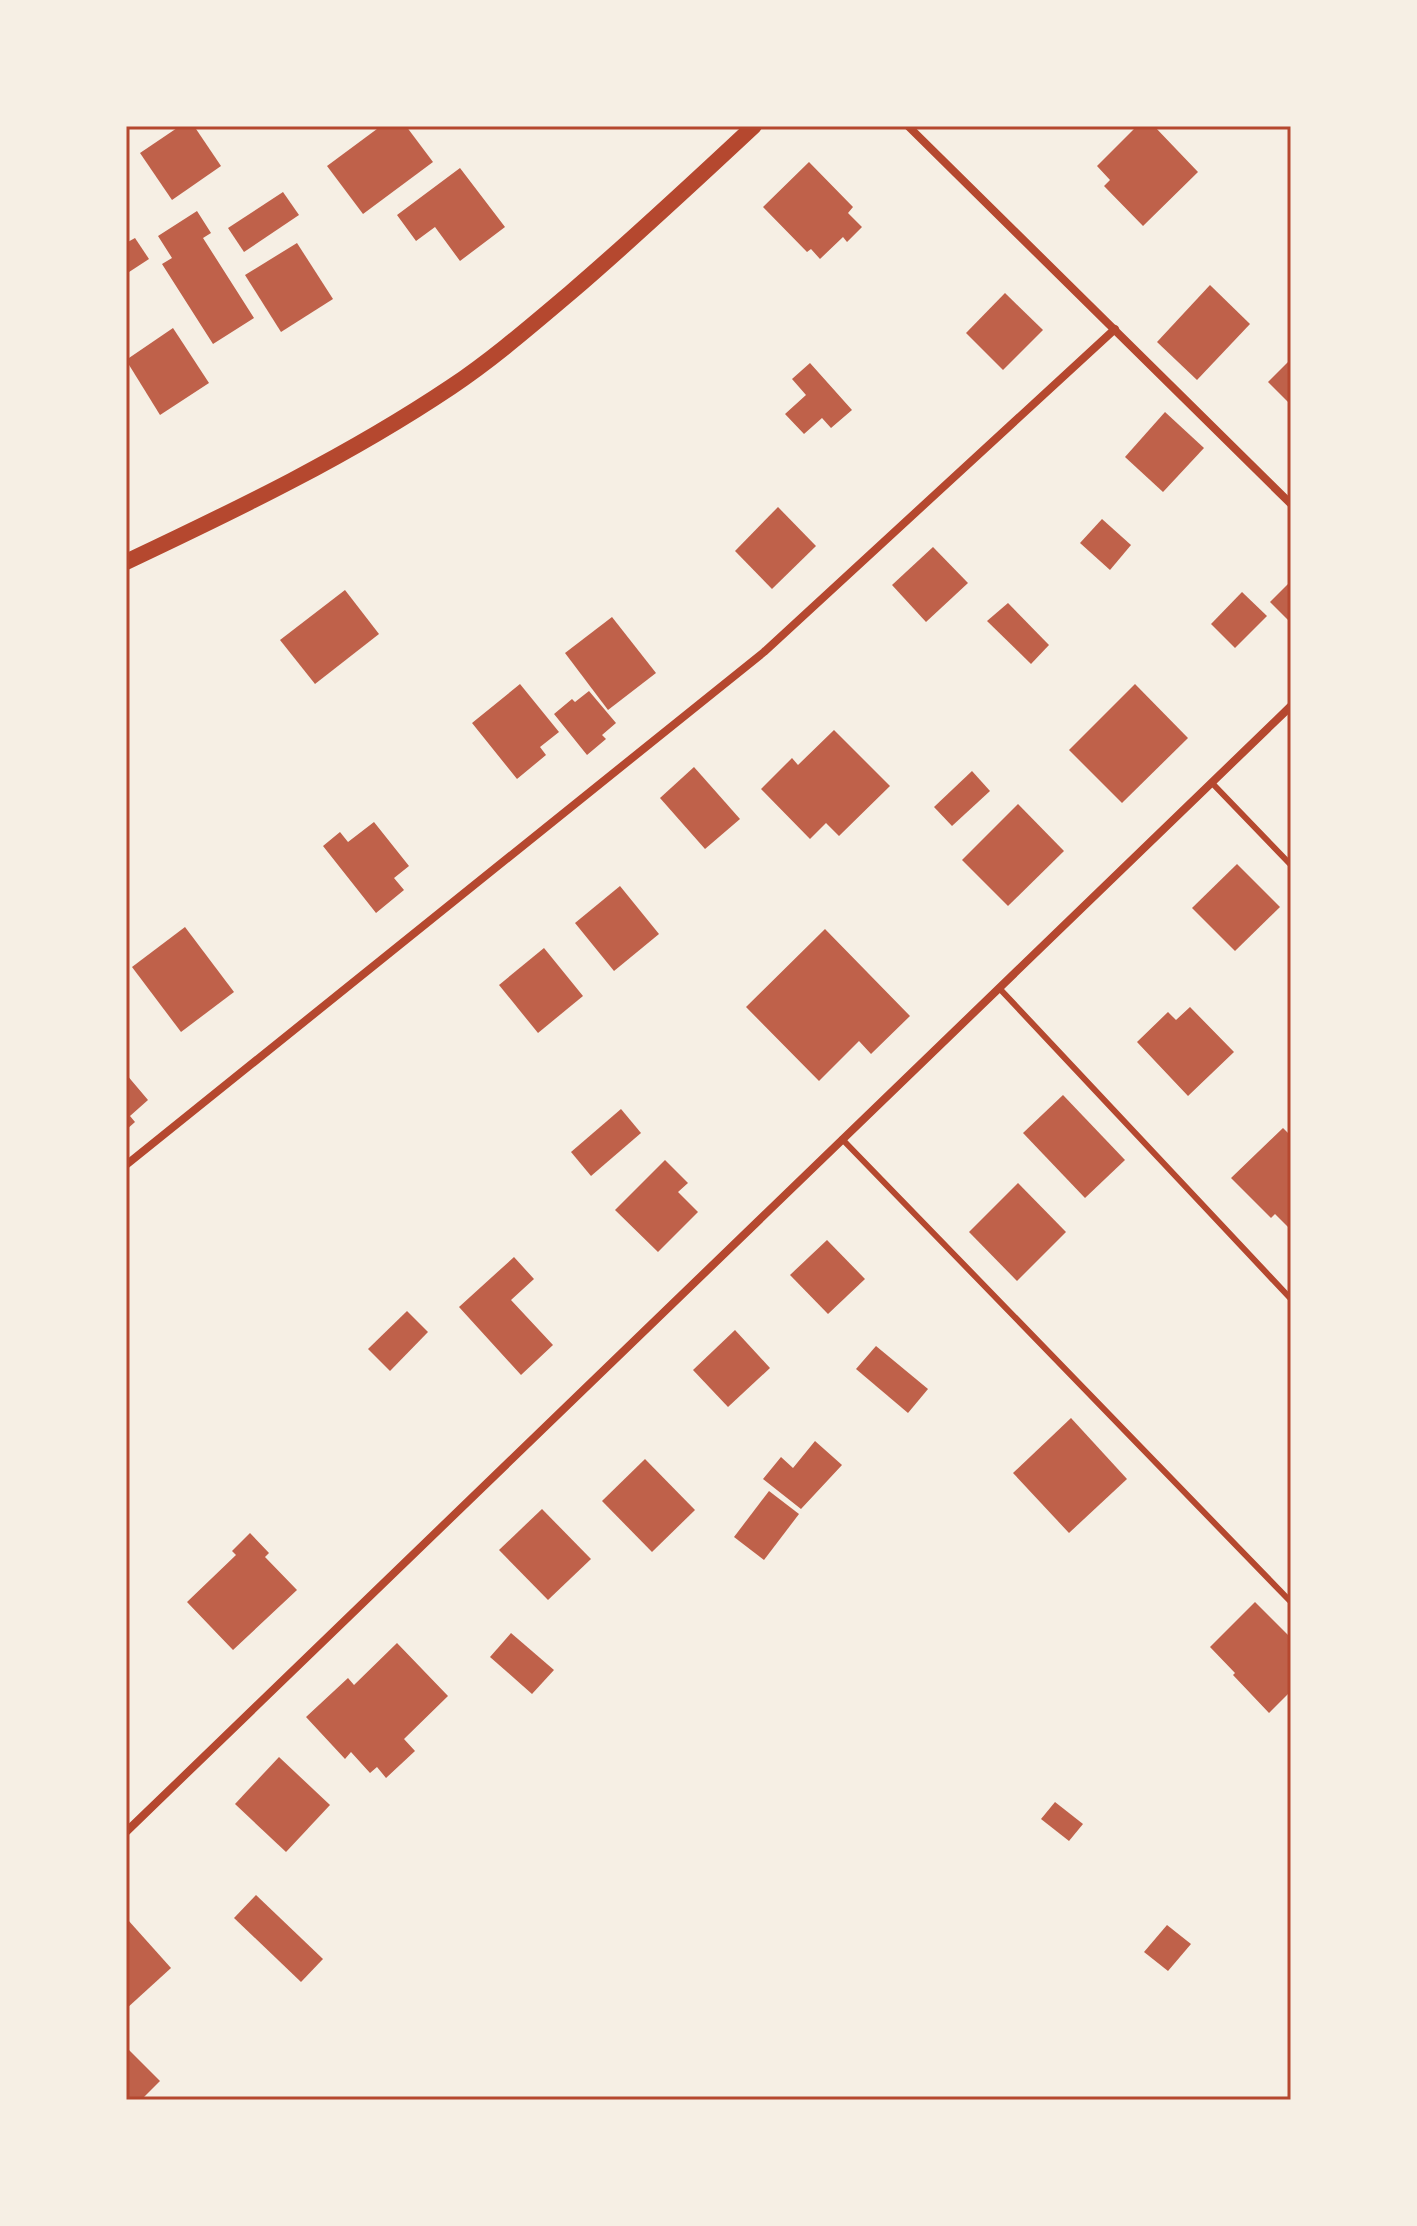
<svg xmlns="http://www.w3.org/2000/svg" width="1417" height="2226" font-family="'Golos Text',sans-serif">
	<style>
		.building { fill: #bf614a }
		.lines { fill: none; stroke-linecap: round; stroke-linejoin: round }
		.service { stroke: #b5482f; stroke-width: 6 }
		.minor { stroke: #b5482f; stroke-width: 8 }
		.secondary { stroke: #b5482f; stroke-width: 16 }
		.neatline { fill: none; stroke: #b5482f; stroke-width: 3 }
	</style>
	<rect width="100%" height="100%" fill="#f6efe4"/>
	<!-- building -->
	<g class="building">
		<path d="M 180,126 L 194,126 L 221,166 L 172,200 L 140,153 Z"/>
		<path d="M 381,126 L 406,126 L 433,162 L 363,214 L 327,166 Z"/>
		<path d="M 1137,126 L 1154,126 L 1198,172 L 1143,226 L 1104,186 L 1110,180 L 1097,166 Z"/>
		<path d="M 809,162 L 853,207 L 848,213 L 862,227 L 847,242 L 843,237 L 820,259 L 811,249 L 807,252 L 763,207 Z"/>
		<path d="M 460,168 L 505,227 L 460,261 L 435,227 L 416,241 L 397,215 Z"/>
		<path d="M 283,192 L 299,215 L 244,252 L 228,228 Z"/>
		<path d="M 197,211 L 211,233 L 203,238 L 254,318 L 213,344 L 162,264 L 172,258 L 158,236 Z"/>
		<path d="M 135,238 L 149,259 L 126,274 L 126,243 Z"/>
		<path d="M 297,243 L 333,299 L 281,332 L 245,275 Z"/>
		<path d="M 1210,285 L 1250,324 L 1197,380 L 1157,342 Z"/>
		<path d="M 1005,293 L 1043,330 L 1003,370 L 966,333 Z"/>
		<path d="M 173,328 L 209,383 L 160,415 L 126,360 Z"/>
		<path d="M 1291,359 L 1291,405 L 1268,382 Z"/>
		<path d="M 810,363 L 852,410 L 831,428 L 822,418 L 804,434 L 785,414 L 806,395 L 792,379 Z"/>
		<path d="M 1165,412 L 1204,448 L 1163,492 L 1125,457 Z"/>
		<path d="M 778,507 L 816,546 L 772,589 L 735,551 Z"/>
		<path d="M 1102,519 L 1131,545 L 1110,570 L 1080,543 Z"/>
		<path d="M 933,547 L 968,583 L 926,622 L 892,585 Z"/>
		<path d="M 1291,581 L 1291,623 L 1270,602 Z"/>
		<path d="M 345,590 L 379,634 L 315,684 L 280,640 Z"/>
		<path d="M 1242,592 L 1267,616 L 1235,648 L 1211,624 Z"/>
		<path d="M 1008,603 L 1049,645 L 1031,664 L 987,621 Z"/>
		<path d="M 612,617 L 656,673 L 608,710 L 565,653 Z"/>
		<path d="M 520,684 L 559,732 L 540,747 L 546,755 L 517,779 L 472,723 Z"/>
		<path d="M 1135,684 L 1188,738 L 1122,803 L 1069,750 Z"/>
		<path d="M 589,691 L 616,723 L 602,735 L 606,739 L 587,755 L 554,714 L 572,699 L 575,702 Z"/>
		<path d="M 834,730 L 890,786 L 839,836 L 826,823 L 810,839 L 761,789 L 792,758 L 798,765 Z"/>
		<path d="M 694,767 L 740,819 L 705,849 L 660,798 Z"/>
		<path d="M 972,771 L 990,791 L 952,826 L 934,807 Z"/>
		<path d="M 1018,804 L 1064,851 L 1008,906 L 962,860 Z"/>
		<path d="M 374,822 L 409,866 L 394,878 L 404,890 L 376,913 L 323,846 L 340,832 L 348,842 Z"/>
		<path d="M 1237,864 L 1280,907 L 1235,951 L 1192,908 Z"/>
		<path d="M 620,886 L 659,934 L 614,971 L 575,923 Z"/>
		<path d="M 185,927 L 234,992 L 181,1032 L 132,967 Z"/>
		<path d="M 825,929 L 910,1016 L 871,1054 L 859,1041 L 819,1081 L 746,1007 Z"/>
		<path d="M 544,948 L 583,996 L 538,1033 L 499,985 Z"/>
		<path d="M 1190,1007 L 1234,1052 L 1188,1096 L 1137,1042 L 1168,1012 L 1176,1020 Z"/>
		<path d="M 126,1074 L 148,1100 L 130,1116 L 135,1122 L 126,1130 Z"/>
		<path d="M 1063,1095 L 1125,1160 L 1085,1198 L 1023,1133 Z"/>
		<path d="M 621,1109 L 641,1133 L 591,1176 L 571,1152 Z"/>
		<path d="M 1283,1128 L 1291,1136 L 1291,1230 L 1275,1214 L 1271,1218 L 1231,1178 Z"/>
		<path d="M 665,1160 L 688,1183 L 678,1192 L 698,1212 L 658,1252 L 615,1210 Z"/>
		<path d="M 1018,1183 L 1066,1232 L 1017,1281 L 969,1232 Z"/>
		<path d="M 827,1240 L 865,1279 L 828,1314 L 790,1275 Z"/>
		<path d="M 514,1257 L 534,1279 L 511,1300 L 553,1345 L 521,1375 L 459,1307 Z"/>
		<path d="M 407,1311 L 428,1332 L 390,1371 L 368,1349 Z"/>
		<path d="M 735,1330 L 770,1368 L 728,1407 L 693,1370 Z"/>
		<path d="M 876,1346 L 928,1389 L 908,1413 L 856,1369 Z"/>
		<path d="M 1071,1418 L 1127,1479 L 1069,1533 L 1013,1473 Z"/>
		<path d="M 815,1441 L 842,1465 L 801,1509 L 763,1479 L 781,1457 L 793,1468 Z"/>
		<path d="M 645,1459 L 695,1510 L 652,1552 L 602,1501 Z"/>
		<path d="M 769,1491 L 799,1514 L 764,1560 L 734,1537 Z"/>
		<path d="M 542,1509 L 591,1559 L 548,1600 L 499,1550 Z"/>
		<path d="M 250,1533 L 269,1553 L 265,1557 L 297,1590 L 233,1650 L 187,1602 L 236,1555 L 232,1551 Z"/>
		<path d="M 1255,1602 L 1291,1638 L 1291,1691 L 1269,1713 L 1233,1675 L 1235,1673 L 1210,1647 Z"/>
		<path d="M 511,1633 L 554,1670 L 532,1694 L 490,1657 Z"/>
		<path d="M 397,1643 L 448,1696 L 404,1739 L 415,1751 L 386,1778 L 377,1767 L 370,1773 L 351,1752 L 345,1759 L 306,1717 L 348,1678 L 354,1685 Z"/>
		<path d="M 279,1757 L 330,1805 L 286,1852 L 235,1804 Z"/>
		<path d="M 1055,1802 L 1083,1824 L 1069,1841 L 1041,1819 Z"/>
		<path d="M 256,1895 L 323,1959 L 301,1982 L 234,1918 Z"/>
		<path d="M 128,1920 L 171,1968 L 126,2009 L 126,1922 Z"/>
		<path d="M 1167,1925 L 1191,1944 L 1168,1971 L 1144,1952 Z"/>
		<path d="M 128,2049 L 160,2081 L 141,2100 L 126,2100 L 126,2051 Z"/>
	</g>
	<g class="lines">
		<!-- service -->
		<g class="service">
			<path d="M 1212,783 L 1291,865"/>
			<path d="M 999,988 L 1291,1299"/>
			<path d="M 842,1139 L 1291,1602"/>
		</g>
		<!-- minor -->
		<g class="minor">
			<path d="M 908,126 L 1291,504"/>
			<path d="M 126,1165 L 764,652 L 1115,329"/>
			<path d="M 126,1832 L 1291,706"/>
		</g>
		<!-- secondary -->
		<path class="secondary" d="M 126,562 C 238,509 348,456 451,387 C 493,359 532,325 570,293 C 633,239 693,183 754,126"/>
	</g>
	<!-- border -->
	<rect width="1417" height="2226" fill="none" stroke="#f6efe4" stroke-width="256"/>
	<rect x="128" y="128" width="1161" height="1970" class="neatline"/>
</svg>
